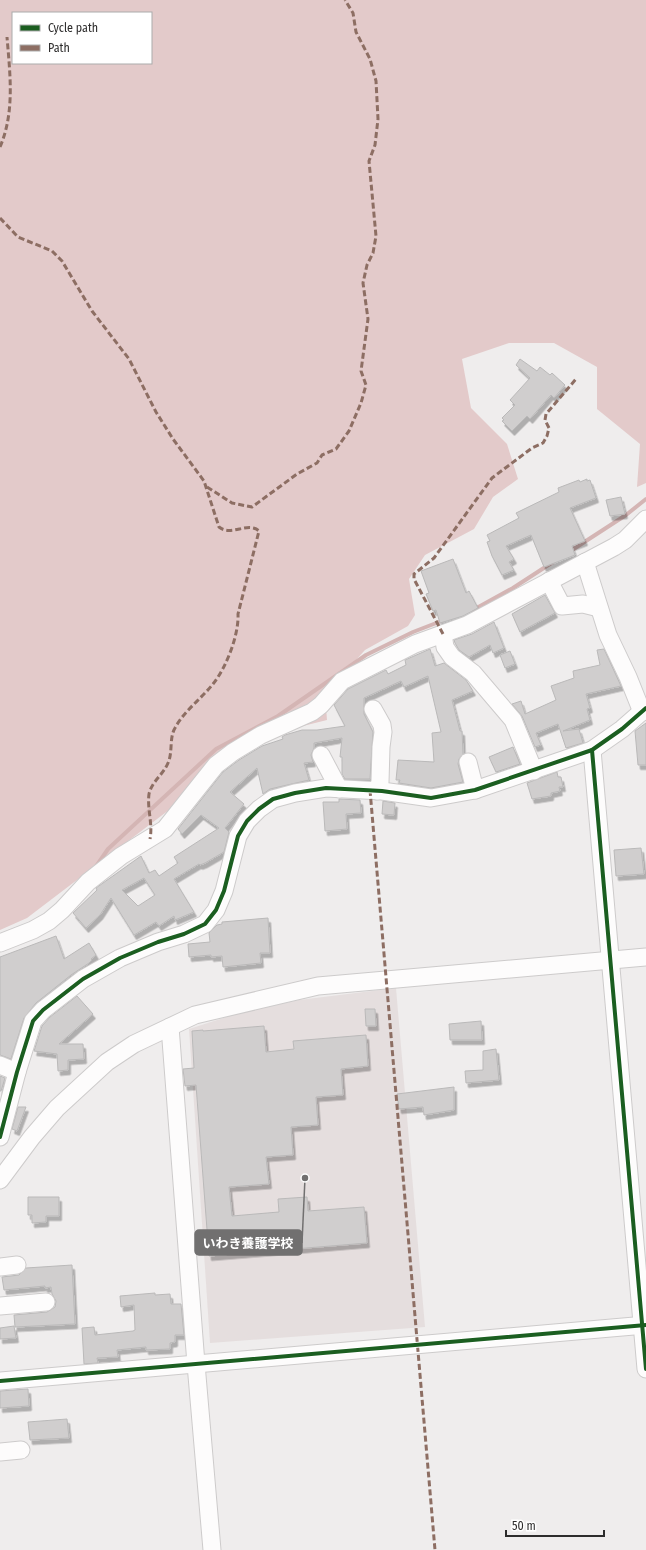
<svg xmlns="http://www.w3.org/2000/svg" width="646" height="1550" font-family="'Fira Sans Condensed','Noto Sans JP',sans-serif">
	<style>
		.built { fill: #e5dede }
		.forest { fill: #e3caca; fill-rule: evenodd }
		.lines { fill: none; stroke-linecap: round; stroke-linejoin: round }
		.stream { stroke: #d4b5b4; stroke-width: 4 }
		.building { fill: #d0cece; stroke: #bab9b9; fill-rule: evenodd; filter: url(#shadow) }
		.minor-casing { stroke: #cdcbcb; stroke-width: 19 }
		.minor { stroke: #fdfcfc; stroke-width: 17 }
		.quiet { stroke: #8d6e63; stroke-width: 3; stroke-dasharray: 6 3; stroke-linecap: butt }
		.cycleway-casing { stroke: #fff; stroke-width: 6 }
		.cycleway { stroke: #1b5e20; stroke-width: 4 }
		.leader { fill: none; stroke: #717070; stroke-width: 1.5 }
		.callout-dot { fill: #717070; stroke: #fff; stroke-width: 1.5 }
		.callout { fill: #717070; stroke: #717070; stroke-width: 1.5 }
		.callout-label { font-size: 13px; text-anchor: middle; font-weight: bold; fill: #fff }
	</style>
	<defs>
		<filter id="shadow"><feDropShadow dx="2.5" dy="4.5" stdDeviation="0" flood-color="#0004"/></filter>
	</defs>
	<rect width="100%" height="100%" fill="#efeded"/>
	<!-- built -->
	<path class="built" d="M 396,988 L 425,1327 L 210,1343 L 189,1029 L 239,1013 L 299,1000 Z"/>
	<!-- forest -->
	<path class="forest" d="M 0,0 L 646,0 L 646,483 L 637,487 L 640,444 L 597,409 L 597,367 L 554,343 L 509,343 L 462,359 L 471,408 L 507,444 L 518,479 L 493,497 L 474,529 L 425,555 L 409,579 L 415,615 L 408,626 L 365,650 L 325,694 L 327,720 L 303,726 L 299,711 L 27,918 L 0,930 ZM 13,13 L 151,13 L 151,63 L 13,63 Z"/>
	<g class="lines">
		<!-- stream -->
		<g class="stream">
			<path d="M 569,552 L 626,515 L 646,499"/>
			<path d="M 473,610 L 513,588 L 553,562"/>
			<path d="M 95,868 L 108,849 L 216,749 L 278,716 L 366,655 L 413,632 L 444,620"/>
		</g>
	</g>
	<!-- building -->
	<g class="building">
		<path d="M 520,359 L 537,371 L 540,367 L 550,375 L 552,373 L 565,385 L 554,398 L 551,395 L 530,419 L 527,416 L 512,431 L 502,421 L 504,420 L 502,418 L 515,405 L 510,400 L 530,378 L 516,365 Z"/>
		<path d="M 587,479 L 587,481 L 590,480 L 596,498 L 570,508 L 585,541 L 572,546 L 575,555 L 544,567 L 531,535 L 506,546 L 514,559 L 509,562 L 514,570 L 502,575 L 492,556 L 487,542 L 490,541 L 487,535 L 519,518 L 516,513 L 559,492 L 558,488 L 579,480 L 580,482 Z"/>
		<path d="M 621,497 L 625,514 L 610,516 L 606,500 Z"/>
		<path d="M 453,559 L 466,593 L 469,591 L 478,608 L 463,616 L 440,623 L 436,610 L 433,611 L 426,594 L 429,593 L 421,571 Z"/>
		<path d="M 545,595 L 555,613 L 520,632 L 512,614 Z"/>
		<path d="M 494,622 L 504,648 L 493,653 L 490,645 L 469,657 L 459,650 L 455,643 L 454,640 L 472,634 Z"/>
		<path d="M 430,649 L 435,666 L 444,663 L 466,680 L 473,691 L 452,700 L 460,731 L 462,731 L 463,754 L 459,759 L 458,764 L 463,782 L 431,788 L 399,783 L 400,780 L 396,780 L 398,760 L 434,762 L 432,733 L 441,732 L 428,676 L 404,687 L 401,681 L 364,698 L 364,714 L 373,732 L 370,779 L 345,779 L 342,774 L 342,757 L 340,757 L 342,738 L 314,743 L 314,748 L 311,755 L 313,762 L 304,763 L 309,780 L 270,789 L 263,794 L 257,768 L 230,792 L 244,804 L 225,828 L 229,832 L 224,852 L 205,863 L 200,865 L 199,864 L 174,879 L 194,912 L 175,920 L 174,916 L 159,926 L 156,922 L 134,935 L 111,898 L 100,915 L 86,928 L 73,913 L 97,890 L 96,888 L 141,856 L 149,873 L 155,870 L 159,876 L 178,863 L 174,857 L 219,828 L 201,815 L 182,834 L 178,829 L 223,772 L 239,760 L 262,746 L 283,739 L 282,737 L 285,735 L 302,730 L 317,730 L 345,726 L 334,705 L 348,689 L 386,670 L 388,674 L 406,665 L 405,660 ZM 144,878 L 155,895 L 138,906 L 122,890 Z"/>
		<path d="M 604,649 L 621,686 L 586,694 L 590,708 L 587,709 L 590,720 L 563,731 L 579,729 L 583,743 L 566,748 L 558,724 L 536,733 L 541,745 L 535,747 L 522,716 L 512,704 L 521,701 L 525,714 L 556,700 L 551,686 L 574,678 L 573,671 L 600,665 L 597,650 Z"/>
		<path d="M 510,651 L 515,664 L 505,668 L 500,655 Z"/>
		<path d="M 646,723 L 646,765 L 638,765 L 635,731 Z"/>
		<path d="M 513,747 L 520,764 L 496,772 L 489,757 Z"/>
		<path d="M 557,772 L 558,777 L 561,777 L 563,787 L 559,787 L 560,791 L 551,793 L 551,796 L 532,799 L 527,783 Z"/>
		<path d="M 339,799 L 360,800 L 361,813 L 346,814 L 347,829 L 325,831 L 323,802 L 339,802 Z"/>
		<path d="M 383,801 L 395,803 L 394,815 L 382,814 Z"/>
		<path d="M 641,848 L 644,874 L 616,876 L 614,850 Z"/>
		<path d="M 268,918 L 270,953 L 260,953 L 261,963 L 223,967 L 222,956 L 211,957 L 211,955 L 189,957 L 188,944 L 210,942 L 209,933 L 217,925 L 222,924 L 222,922 Z"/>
		<path d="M 56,936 L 64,959 L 89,943 L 96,955 L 91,959 L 92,960 L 89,963 L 71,975 L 36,1003 L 24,1018 L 11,1059 L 0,1055 L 0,957 Z"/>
		<path d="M 77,996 L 93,1014 L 59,1044 L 83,1044 L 84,1059 L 68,1060 L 68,1070 L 58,1071 L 57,1054 L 34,1051 L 42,1026 L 50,1017 Z"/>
		<path d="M 365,1009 L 375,1009 L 376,1026 L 366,1026 Z"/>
		<path d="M 481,1021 L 482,1040 L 450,1040 L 449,1024 Z"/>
		<path d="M 264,1026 L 266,1052 L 294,1049 L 293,1041 L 366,1035 L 368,1066 L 341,1069 L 343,1095 L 316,1097 L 318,1125 L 291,1127 L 293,1155 L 266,1157 L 269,1184 L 229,1187 L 232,1216 L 279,1212 L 278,1199 L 307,1197 L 308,1211 L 364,1207 L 367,1243 L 209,1256 L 196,1085 L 185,1086 L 183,1069 L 194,1068 L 192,1031 L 203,1030 L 203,1031 Z"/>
		<path d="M 496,1049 L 499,1080 L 466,1083 L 465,1071 L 483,1070 L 483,1051 Z"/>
		<path d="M 0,1076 L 5,1078 L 1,1091 L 0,1091 Z"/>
		<path d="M 454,1087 L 454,1110 L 424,1115 L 423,1107 L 399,1109 L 397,1094 Z"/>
		<path d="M 18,1107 L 26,1107 L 17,1131 L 12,1129 Z"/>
		<path d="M 28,1197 L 59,1197 L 59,1216 L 46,1216 L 46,1222 L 32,1223 L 32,1215 L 28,1215 Z"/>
		<path d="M 72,1265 L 75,1324 L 15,1327 L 14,1315 L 47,1312 L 55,1307 L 56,1301 L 52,1294 L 51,1287 L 45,1288 L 45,1286 L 4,1290 L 2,1277 L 19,1275 L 26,1268 Z"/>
		<path d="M 155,1293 L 155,1295 L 170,1294 L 171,1304 L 181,1304 L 184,1335 L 175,1335 L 175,1342 L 170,1343 L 170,1349 L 146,1350 L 146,1347 L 117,1350 L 118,1357 L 97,1358 L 98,1363 L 84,1364 L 82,1328 L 94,1327 L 95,1335 L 133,1331 L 135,1330 L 134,1305 L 121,1307 L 120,1296 Z"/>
		<path d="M 14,1326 L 16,1338 L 0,1339 L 0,1328 Z"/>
		<path d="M 28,1389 L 29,1406 L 0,1408 L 0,1391 Z"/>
		<path d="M 67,1419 L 69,1438 L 30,1440 L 28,1422 Z"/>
	</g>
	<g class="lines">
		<defs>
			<g id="minor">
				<path d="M 585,562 L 608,635 L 628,677 L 642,712"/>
				<path d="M 549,581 L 562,606 L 583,604 L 599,608"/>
				<path d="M 443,634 L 445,647 L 452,657 L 473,673 L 513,720 L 534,771"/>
				<path d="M 373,709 L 382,725 L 383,732 L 381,747 L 380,782 L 377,791"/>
				<path d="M 592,750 L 646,1369"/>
				<path d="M 321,755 L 339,789"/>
				<path d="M 468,762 L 475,790"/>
				<path d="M 0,943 L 33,930 L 49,921 L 62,910 L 88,882 L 121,856 L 165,829 L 216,765 L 233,752 L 261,735 L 312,712 L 321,705 L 342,681 L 415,644 L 467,625 L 614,547 L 625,540 L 646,519"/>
				<path d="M 170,1027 L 196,1364 L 212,1550"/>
				<path d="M 0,1065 L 17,1072"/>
				<path d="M 0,1137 L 17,1072 L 33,1021 L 43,1010 L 83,979 L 120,958 L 158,942 L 184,934 L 205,924 L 216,910 L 224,891 L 238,836 L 247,821 L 259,809 L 273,799 L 295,793 L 326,788 L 382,791 L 431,798 L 475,790 L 592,750 L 622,729 L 646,708"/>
				<path d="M 0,1180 L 32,1137 L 57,1108 L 107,1062 L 134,1044 L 195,1015 L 318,986 L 646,957"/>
				<path d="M 0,1267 L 17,1265"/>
				<path d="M 0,1306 L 46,1302"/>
				<path d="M 0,1381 L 646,1325"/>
				<path d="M 0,1452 L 21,1450"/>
			</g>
		</defs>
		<!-- minor casing -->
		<use href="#minor" class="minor-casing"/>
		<!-- minor -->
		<use href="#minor" class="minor"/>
		<!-- quiet -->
		<g class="quiet">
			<path d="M 0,147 C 15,112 10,74 7,37"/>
			<path d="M 0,218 L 18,237 L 52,251 L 62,261 L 92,311 L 129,359 L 156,412 L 173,439 L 204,481 L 219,527 C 231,537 248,521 259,531 L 238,614 C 239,635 226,668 213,684 C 201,699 184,711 175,728 C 169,738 173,752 168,763 C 163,775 152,781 149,794 C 147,809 153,824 150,839"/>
			<path d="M 207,487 L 232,503 L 252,507 L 297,474 L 317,463 L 322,455 L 336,449 L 349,431 L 361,403 L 366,385 L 361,371 L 368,319 L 363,283 L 367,265 L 373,253 L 376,236 L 369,161 L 375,145 L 378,119 L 376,81 L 370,59 L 356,32 L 353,13 L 345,0"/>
			<path d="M 443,634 L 414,579 L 414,574 L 434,558 L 492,478 L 532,448 L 543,443 L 547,436 L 549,428 L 545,420 L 546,414 L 576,379"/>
			<path d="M 370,790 L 435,1550"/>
		</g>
		<defs>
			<g id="cycleway">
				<path d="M 592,750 L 646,1369"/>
				<path d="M 0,1137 L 17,1072 L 33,1021 L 43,1010 L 83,979 L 120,958 L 158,942 L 184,934 L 205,924 L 216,910 L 224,891 L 238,836 L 247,821 L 259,809 L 273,799 L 295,793 L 326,788 L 382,791 L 431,798 L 475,790 L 592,750 L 622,729 L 646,708"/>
				<path d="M 0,1381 L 646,1325"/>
			</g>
		</defs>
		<!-- cycleway casing -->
		<use href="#cycleway" class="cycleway-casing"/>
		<!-- cycleway -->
		<use href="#cycleway" class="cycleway"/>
	</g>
	<!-- callouts -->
	<path class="leader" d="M305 1178L302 1243"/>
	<circle class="callout-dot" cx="305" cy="1178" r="4"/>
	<rect class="callout" x="195" y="1230" width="107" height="25" rx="4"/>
	<g class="callout-label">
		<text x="248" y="1248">いわき養護学校</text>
	</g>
	<!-- legend -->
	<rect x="12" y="12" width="140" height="52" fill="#ffffff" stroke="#ababab"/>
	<rect x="20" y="25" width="20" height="6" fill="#1b5e20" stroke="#ababab"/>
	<text x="48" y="32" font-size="12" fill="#2d2c2c">Cycle path</text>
	<rect x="20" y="45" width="20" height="6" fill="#8d6e63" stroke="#ababab"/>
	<text x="48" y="52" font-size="12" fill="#2d2c2c">Path</text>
	<!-- scale -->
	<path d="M506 1530v6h98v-6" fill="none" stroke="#2d2c2c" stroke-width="2"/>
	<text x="512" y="1530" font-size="12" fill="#2d2c2c" stroke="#ffffff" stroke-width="3" paint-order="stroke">50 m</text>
</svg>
